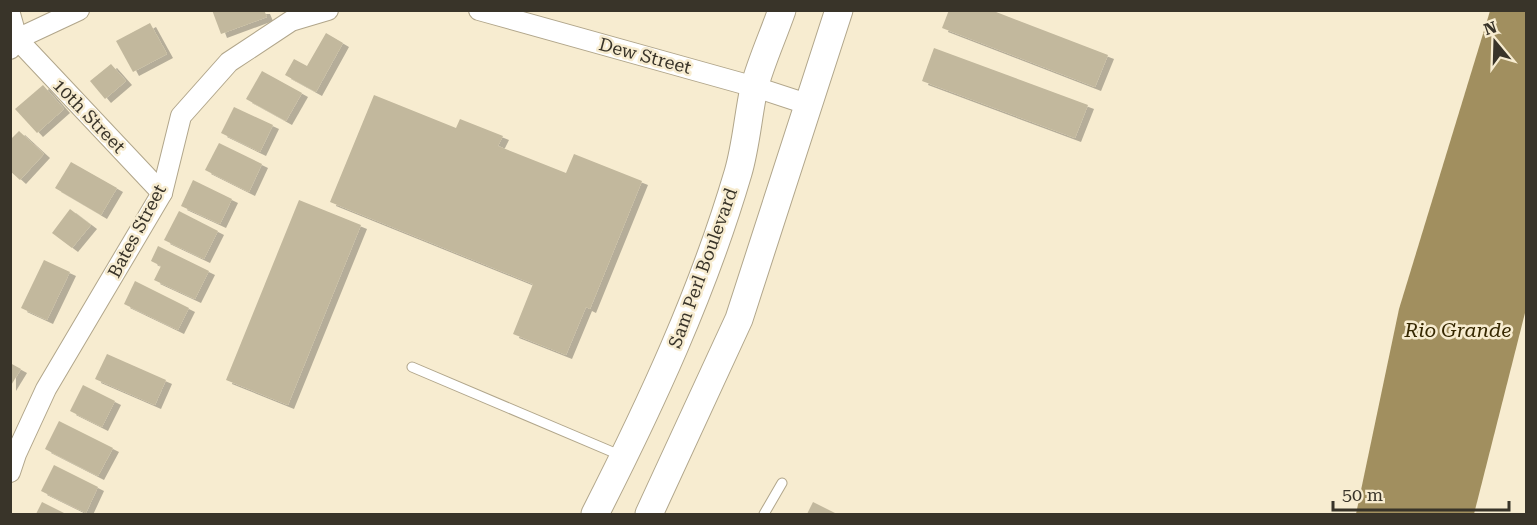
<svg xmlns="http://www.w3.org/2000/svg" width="1537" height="525" font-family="'Roboto Serif',serif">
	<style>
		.water { fill: #a18f5f }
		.building { fill: #c2b89d; filter: url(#shadow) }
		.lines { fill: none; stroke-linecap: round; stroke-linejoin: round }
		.lane-casing { stroke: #b1a68b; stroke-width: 11 }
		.street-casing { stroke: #b1a68b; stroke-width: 22 }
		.secondary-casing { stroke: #b1a68b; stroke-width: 29 }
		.lane { stroke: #fff; stroke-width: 9 }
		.street { stroke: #fff; stroke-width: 20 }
		.secondary { stroke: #fff; stroke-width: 27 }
		.labels { text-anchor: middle; stroke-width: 5; stroke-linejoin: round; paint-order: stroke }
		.street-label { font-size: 18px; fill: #393429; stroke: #f7ecd0 }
		.water-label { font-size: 20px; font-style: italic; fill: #352700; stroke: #f7ecd0 }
	</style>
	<defs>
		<filter id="shadow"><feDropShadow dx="6" dy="4" stdDeviation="0" flood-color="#0004"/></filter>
	</defs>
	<rect width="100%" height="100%" fill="#f7ecd0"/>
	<!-- water -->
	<path class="water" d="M 1490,11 L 1526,11 L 1526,309 L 1474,514 L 1356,514 L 1399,309 Z"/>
	<!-- building -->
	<g class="building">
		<path d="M 212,10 L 264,10 L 267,17 L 221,34 Z"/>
		<path d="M 949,10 L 991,10 L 1108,55 L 1095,87 L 942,28 Z"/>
		<path d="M 150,23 L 167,54 L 133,72 L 116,41 Z"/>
		<path d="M 326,33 L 343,43 L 316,92 L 285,75 L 294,59 L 307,66 Z"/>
		<path d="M 934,48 L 1088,105 L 1075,138 L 922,81 Z"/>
		<path d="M 111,64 L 126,81 L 105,99 L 90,81 Z"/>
		<path d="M 262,71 L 302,93 L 286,121 L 246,99 Z"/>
		<path d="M 43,85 L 64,109 L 37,133 L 15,109 Z"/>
		<path d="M 374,95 L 456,128 L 460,119 L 503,136 L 498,146 L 566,173 L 574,154 L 642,181 L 590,309 L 586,307 L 566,355 L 513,334 L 533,284 L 330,202 Z"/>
		<path d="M 234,107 L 273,125 L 260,152 L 221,133 Z"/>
		<path d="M 19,131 L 44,154 L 20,180 L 10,171 L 10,140 Z"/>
		<path d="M 219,143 L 262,164 L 249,192 L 205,170 Z"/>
		<path d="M 71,162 L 117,188 L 101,215 L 55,188 Z"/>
		<path d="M 193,180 L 232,199 L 220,224 L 181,206 Z"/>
		<path d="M 299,200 L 361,225 L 288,405 L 226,380 Z"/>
		<path d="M 70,209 L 91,225 L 72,248 L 52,233 Z"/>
		<path d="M 179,211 L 218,231 L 204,259 L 164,240 Z"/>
		<path d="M 158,246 L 209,271 L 195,299 L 154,280 L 161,266 L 151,261 Z"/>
		<path d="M 44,260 L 70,272 L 47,320 L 21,308 Z"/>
		<path d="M 135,281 L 189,308 L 178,330 L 124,304 Z"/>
		<path d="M 107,354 L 166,380 L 155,405 L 95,379 Z"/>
		<path d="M 10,363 L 21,369 L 10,387 Z"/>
		<path d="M 83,385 L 115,401 L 102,427 L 70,411 Z"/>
		<path d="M 59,421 L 113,448 L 98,476 L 45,449 Z"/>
		<path d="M 54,465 L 98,487 L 86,513 L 41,491 Z"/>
		<path d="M 42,502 L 66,514 L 36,514 Z"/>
		<path d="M 813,502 L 837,514 L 807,514 Z"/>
	</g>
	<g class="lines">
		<defs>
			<g id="lane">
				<path d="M 412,367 L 622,456"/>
				<path d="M 764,514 L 782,483"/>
			</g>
			<g id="street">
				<path d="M 479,10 L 755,87 L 810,105"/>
				<path d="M 10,14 L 17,39 L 162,193"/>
				<path d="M 10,49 L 17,39 L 79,10"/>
				<path d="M 10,472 L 16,454 L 46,389 L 162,193 L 181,116 L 229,62 L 291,21 L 328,10"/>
			</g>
			<g id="secondary">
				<path d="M 595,514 C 651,404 703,292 738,173 C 746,146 748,116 754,88 C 761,62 773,36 782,10"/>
				<path d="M 649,514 L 739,319 L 839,10"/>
			</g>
		</defs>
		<!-- lane casing -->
		<use href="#lane" class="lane-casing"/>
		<!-- street casing -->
		<use href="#street" class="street-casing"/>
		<!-- secondary casing -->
		<use href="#secondary" class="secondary-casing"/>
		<!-- lane -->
		<use href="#lane" class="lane"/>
		<!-- street -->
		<use href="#street" class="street"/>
		<!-- secondary -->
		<use href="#secondary" class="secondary"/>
	</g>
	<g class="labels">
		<!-- street labels -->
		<g class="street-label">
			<text transform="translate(645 56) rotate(15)" y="6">Dew Street</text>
			<text transform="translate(89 116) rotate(46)" y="6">10th Street</text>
			<text transform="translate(137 231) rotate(-62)" y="6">Bates Street</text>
			<text transform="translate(703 268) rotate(-70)" y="6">Sam Perl Boulevard</text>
		</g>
		<!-- water labels -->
		<g class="water-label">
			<text x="1458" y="337">Rio Grande</text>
		</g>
	</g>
	<!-- border -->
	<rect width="1537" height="525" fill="none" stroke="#393429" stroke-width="24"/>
	<!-- north arrow -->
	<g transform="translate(1495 42) rotate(341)" stroke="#f7ecd0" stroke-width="4.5" paint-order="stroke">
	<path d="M0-4.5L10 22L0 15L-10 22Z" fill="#393429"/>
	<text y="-9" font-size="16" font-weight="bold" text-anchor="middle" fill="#393429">N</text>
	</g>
	<!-- scale -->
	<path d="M1333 501v9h176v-9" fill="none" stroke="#393429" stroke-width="3"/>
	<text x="1342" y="501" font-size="18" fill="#393429" stroke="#f7ecd0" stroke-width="4.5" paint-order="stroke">50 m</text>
</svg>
